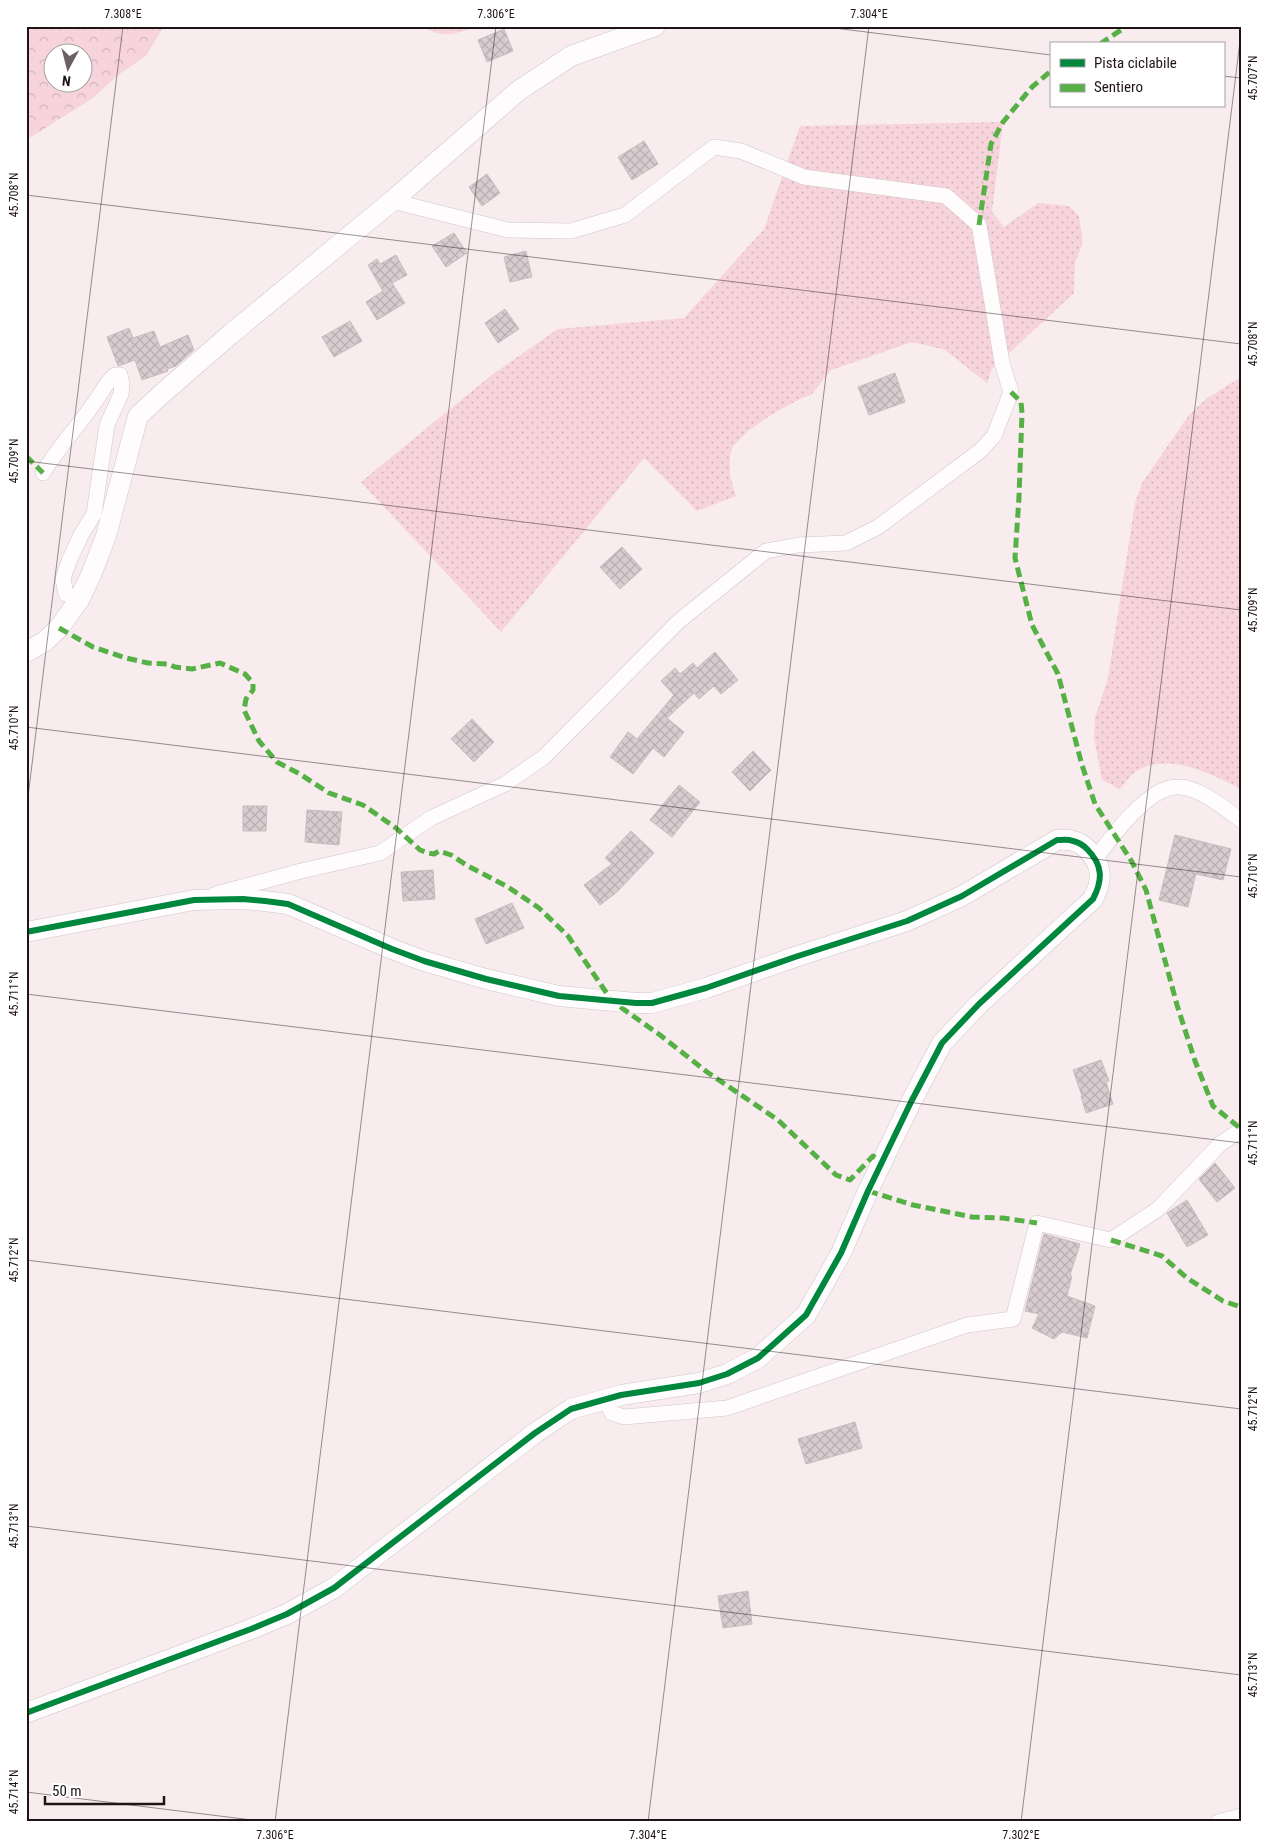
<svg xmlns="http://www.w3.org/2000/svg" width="1267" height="1848" font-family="'Roboto Condensed',sans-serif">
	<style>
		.grass { fill: url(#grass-dots) }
		.forest { fill: url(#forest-crowns); fill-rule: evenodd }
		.building { fill: url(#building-cross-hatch); stroke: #c8bdbf }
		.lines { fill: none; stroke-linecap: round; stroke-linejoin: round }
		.minor-casing { stroke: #d1c6c8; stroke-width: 16 }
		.tertiary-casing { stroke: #d1c6c8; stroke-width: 21 }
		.minor { stroke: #fefcfd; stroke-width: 15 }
		.tertiary { stroke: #fefcfd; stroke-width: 20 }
		.quiet { stroke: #55b145; stroke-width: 5; stroke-dasharray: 10 5; stroke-linecap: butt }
		.cycleway-casing { stroke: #fff; stroke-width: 9 }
		.cycleway { stroke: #00873e; stroke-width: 6 }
		.ticks { fill: none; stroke: #201417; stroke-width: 1; stroke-opacity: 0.45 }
		.neatline { fill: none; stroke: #201417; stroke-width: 2 }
		.ticks-label { font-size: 12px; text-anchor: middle; fill: #201417 }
	</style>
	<defs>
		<pattern id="grass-dots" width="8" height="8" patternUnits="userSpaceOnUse" patternTransform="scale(1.25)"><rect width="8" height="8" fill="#f7d4dc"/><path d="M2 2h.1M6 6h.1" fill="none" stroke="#d3b5bc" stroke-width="1.8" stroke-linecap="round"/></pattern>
		<pattern id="forest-crowns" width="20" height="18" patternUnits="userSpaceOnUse" patternTransform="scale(1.25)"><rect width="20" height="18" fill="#f7d4dc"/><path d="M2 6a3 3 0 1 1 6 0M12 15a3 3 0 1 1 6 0" fill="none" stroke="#d3b5bc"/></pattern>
		<pattern id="building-cross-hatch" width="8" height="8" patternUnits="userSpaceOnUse" patternTransform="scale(1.25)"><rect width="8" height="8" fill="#d8cccf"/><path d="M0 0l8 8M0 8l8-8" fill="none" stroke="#b9aeb1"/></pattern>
	</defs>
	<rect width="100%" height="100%" fill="#f8ecef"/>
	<!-- grass -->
	<g class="grass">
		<path d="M 1003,122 L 992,212 L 1004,227 L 1038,203 L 1069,206 L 1079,216 L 1082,236 L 1082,245 L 1075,263 L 1074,293 L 992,369 L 987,383 L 945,350 L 912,342 L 831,370 L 811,395 L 802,398 L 774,413 L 748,431 L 733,446 L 730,456 L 730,476 L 736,496 L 697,511 L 644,458 L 501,632 L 361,482 L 493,374 L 558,329 L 684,318 L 764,229 L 800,126 Z"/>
		<path d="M 1241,377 L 1241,789 C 1210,774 1170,751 1135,772 C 1130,775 1125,784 1120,789 L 1102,780 L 1094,738 L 1095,717 L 1108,678 L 1135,503 L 1142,483 L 1189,415 L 1206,399 Z"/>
	</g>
	<!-- forest -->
	<g class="forest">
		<path d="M 26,26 L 164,26 L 146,56 L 118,75 L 93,98 L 26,140 ZM 52,52 L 82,52 L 82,82 L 52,82 Z"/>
		<path d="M 423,26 L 479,26 C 460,33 440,40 423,26 Z"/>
	</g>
	<!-- building -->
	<g class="building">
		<path d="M 504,29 L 513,51 L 487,62 L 478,40 Z"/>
		<path d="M 644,141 L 658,164 L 632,180 L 618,157 Z"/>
		<path d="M 487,174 L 500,193 L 482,206 L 469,187 Z"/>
		<path d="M 454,233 L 467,253 L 446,267 L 432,246 Z"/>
		<path d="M 526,251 L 532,277 L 510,282 L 504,257 Z"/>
		<path d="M 396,255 L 407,275 L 392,283 L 405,303 L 377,320 L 366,302 L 383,291 L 368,265 L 377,259 L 380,264 Z"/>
		<path d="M 505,309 L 519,329 L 498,343 L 485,323 Z"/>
		<path d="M 350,321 L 362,341 L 334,357 L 322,337 Z"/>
		<path d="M 129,328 L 133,338 L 154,331 L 160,347 L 188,335 L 194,350 L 176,366 L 167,369 L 168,371 L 142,380 L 135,360 L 118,366 L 107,337 Z"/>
		<path d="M 895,373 L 905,402 L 869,415 L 858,387 Z"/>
		<path d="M 622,547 L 642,569 L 620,589 L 600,567 Z"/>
		<path d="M 715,652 L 738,680 L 721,694 L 714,686 L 699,699 L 694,693 L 667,718 L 684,732 L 664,757 L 653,748 L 633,774 L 610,757 L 628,732 L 637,739 L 674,695 L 661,681 L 675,668 L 680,674 L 693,663 L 697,668 Z"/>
		<path d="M 472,719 L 494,742 L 474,762 L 451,739 Z"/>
		<path d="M 753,751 L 771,770 L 750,791 L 732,772 Z"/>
		<path d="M 679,785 L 700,802 L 672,837 L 650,820 Z"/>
		<path d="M 243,806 L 267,806 L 266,831 L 243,831 Z"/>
		<path d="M 307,810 L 342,812 L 339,845 L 305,842 Z"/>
		<path d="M 631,831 L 654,853 L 617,892 L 600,905 L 584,885 L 612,864 L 605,858 Z"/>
		<path d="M 1175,835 L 1231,849 L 1223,880 L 1196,874 L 1188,907 L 1159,900 Z"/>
		<path d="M 433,870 L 435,899 L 403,901 L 401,872 Z"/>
		<path d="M 512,903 L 524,928 L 486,944 L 475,919 Z"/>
		<path d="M 1101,1060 L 1109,1081 L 1106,1082 L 1113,1104 L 1086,1113 L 1081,1096 L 1082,1096 L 1073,1070 Z"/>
		<path d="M 1215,1163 L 1235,1188 L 1217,1202 L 1199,1179 Z"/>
		<path d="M 1187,1200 L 1208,1235 L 1187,1247 L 1167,1213 Z"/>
		<path d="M 1044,1234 L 1080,1244 L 1070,1275 L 1072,1276 L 1067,1296 L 1095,1306 L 1087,1338 L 1062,1332 L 1054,1339 L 1032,1328 L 1039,1314 L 1025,1311 Z"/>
		<path d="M 855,1422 L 862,1448 L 806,1464 L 798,1439 Z"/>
		<path d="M 748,1591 L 752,1624 L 723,1628 L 718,1596 Z"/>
	</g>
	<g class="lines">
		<defs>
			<g id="minor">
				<path d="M 43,473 C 57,449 76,429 92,406 C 100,396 105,383 115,375 L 120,375 L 122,383 L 121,394 L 107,425 L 94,514 L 81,535 L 69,561 L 63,579 L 66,594 L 79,600"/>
				<path d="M 1096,858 C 1112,836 1148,787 1177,787 C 1198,786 1224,808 1241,820"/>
				<path d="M 216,894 L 301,871 L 380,853 L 431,818 L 505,784 L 544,757 L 679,621 L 766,551 L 798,545 L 846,543 L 878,527 L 980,451 L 994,436 L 1011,392 L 1002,363 L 979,225 L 946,196 L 804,177 L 741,151 L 714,147 L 625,215 L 571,231 L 508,230 L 392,201"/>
				<path d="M 606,1400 L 612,1413 L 624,1417 L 727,1408 L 967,1325 L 1013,1319 L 1037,1223 L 1111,1240 L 1158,1209 L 1220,1144 L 1241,1130"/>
				<path d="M 1218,1822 L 1241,1816"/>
			</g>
			<g id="tertiary">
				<path d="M 26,652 L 44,642 L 59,628 L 79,600 L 91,575 L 106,536 L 138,416 L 164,392 L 232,333 L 392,201 L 518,91 L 571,56 L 655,26"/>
				<path d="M 26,932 L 194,900 L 243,899 L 265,901 L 288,904 L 392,949 L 424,961 L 486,979 L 559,996 L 636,1003 L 652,1003 L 706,988 L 795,957 L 907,921 L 962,896 L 1057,840 C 1062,840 1068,839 1073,841 C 1078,842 1083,845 1087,849 C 1103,865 1103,880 1093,899 L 979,1004 L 942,1043 L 911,1102 L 868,1191 L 841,1253 L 806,1315 L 758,1358 L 727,1374 L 699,1383 L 621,1395 L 571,1409 L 535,1433 L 334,1588 L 287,1614 L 251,1629 L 26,1713"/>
			</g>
		</defs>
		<!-- minor casing -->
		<use href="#minor" class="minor-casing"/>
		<!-- tertiary casing -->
		<use href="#tertiary" class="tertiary-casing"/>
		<!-- minor -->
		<use href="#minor" class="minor"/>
		<!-- tertiary -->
		<use href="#tertiary" class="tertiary"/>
		<!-- quiet -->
		<g class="quiet">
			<path d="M 1100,44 L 1127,26"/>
			<path d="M 979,225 L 991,144 L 1003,122 L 1032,87 L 1051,71"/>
			<path d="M 1011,392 L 1021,402 L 1022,413 L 1019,497 L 1015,558 L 1032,625 L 1058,674 L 1082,765 L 1095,804 L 1132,862 L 1146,890 L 1177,1005 L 1195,1061 L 1213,1106 L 1241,1129"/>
			<path d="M 26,456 L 43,473"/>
			<path d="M 59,628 L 93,647 L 126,658 L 148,663 L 168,664 L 175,667 L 192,669 L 220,663 L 245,674 L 253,683 L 253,690 L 246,699 L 244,710 L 259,741 L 277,762 L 300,774 L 329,793 L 363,805 L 396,828 L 420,850 L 428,853 L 434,854 L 439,851 L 451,855 L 468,866 L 508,887 L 539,908 L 568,936 L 612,1001 L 660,1035 L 707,1072 L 778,1120 L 836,1175 L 850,1180 L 873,1156 L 883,1161"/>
			<path d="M 868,1191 L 913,1205 L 972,1217 L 1003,1218 L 1037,1223"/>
			<path d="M 1111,1240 L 1162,1256 L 1187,1278 L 1223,1301 L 1241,1307"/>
		</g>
		<defs>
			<path id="cycleway" d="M 26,932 L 194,900 L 243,899 L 265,901 L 288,904 L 392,949 L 424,961 L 486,979 L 559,996 L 636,1003 L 652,1003 L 706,988 L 795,957 L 907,921 L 962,896 L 1057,840 C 1062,840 1068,839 1073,841 C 1078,842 1083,845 1087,849 C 1103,865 1103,880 1093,899 L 979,1004 L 942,1043 L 911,1102 L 868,1191 L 841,1253 L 806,1315 L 758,1358 L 727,1374 L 699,1383 L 621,1395 L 571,1409 L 535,1433 L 334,1588 L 287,1614 L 251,1629 L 26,1713"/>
		</defs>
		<!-- cycleway casing -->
		<use href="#cycleway" class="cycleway-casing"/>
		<!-- cycleway -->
		<use href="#cycleway" class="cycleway"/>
	</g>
	<!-- ticks -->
	<path class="ticks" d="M 818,26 L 1051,55M 1223,76 L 1241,78M 26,195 L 1241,344M 26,461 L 1241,610M 26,727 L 1241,877M 26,813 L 123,26M 26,994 L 1241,1143M 26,1260 L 1241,1409M 26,1526 L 1241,1675M 26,1792 L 268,1822M 275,1822 L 496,26M 648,1822 L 869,26M 1021,1822 L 1241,33"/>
	<!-- border -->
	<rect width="1267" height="1848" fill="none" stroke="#ffffff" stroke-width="55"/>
	<!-- legend -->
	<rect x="1050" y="42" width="175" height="65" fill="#ffffff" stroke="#a6a1a2"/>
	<rect x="1060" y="59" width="25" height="8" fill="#00873e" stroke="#a6a1a2"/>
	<text x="1094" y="68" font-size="15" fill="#201417">Pista ciclabile</text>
	<rect x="1060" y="84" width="25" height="8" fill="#55b145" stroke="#a6a1a2"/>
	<text x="1094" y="92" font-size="15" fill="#201417">Sentiero</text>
	<!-- north arrow -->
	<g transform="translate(68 68) rotate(187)"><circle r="24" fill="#ffffff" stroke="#a6a1a2"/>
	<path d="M0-4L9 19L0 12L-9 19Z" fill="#6c6063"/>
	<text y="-8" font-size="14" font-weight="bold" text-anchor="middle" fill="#201417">N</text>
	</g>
	<!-- scale -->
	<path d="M45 1796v8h119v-8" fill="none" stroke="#201417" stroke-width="2.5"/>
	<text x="52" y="1796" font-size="15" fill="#201417" stroke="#ffffff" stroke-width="4" paint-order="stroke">50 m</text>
	<rect x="28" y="28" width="1212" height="1792" class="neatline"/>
	<g class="ticks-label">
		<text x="123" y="18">7.308°E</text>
		<text x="496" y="18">7.306°E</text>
		<text x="869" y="18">7.304°E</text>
		<text transform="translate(1253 78) rotate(-90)" y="4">45.707°N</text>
		<text transform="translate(14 195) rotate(-90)" y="4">45.708°N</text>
		<text transform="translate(1253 344) rotate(-90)" y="4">45.708°N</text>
		<text transform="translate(14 461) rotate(-90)" y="4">45.709°N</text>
		<text transform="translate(1253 610) rotate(-90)" y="4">45.709°N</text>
		<text transform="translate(14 728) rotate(-90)" y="4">45.710°N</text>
		<text transform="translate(1253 876) rotate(-90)" y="4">45.710°N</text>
		<text transform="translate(14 994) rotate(-90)" y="4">45.711°N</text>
		<text transform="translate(1253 1143) rotate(-90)" y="4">45.711°N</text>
		<text transform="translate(14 1260) rotate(-90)" y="4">45.712°N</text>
		<text transform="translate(1253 1409) rotate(-90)" y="4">45.712°N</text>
		<text transform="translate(14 1526) rotate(-90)" y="4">45.713°N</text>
		<text transform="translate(1253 1675) rotate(-90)" y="4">45.713°N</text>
		<text transform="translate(14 1792) rotate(-90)" y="4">45.714°N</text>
		<text x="275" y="1839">7.306°E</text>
		<text x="648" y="1839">7.304°E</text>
		<text x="1021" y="1839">7.302°E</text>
	</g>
</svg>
